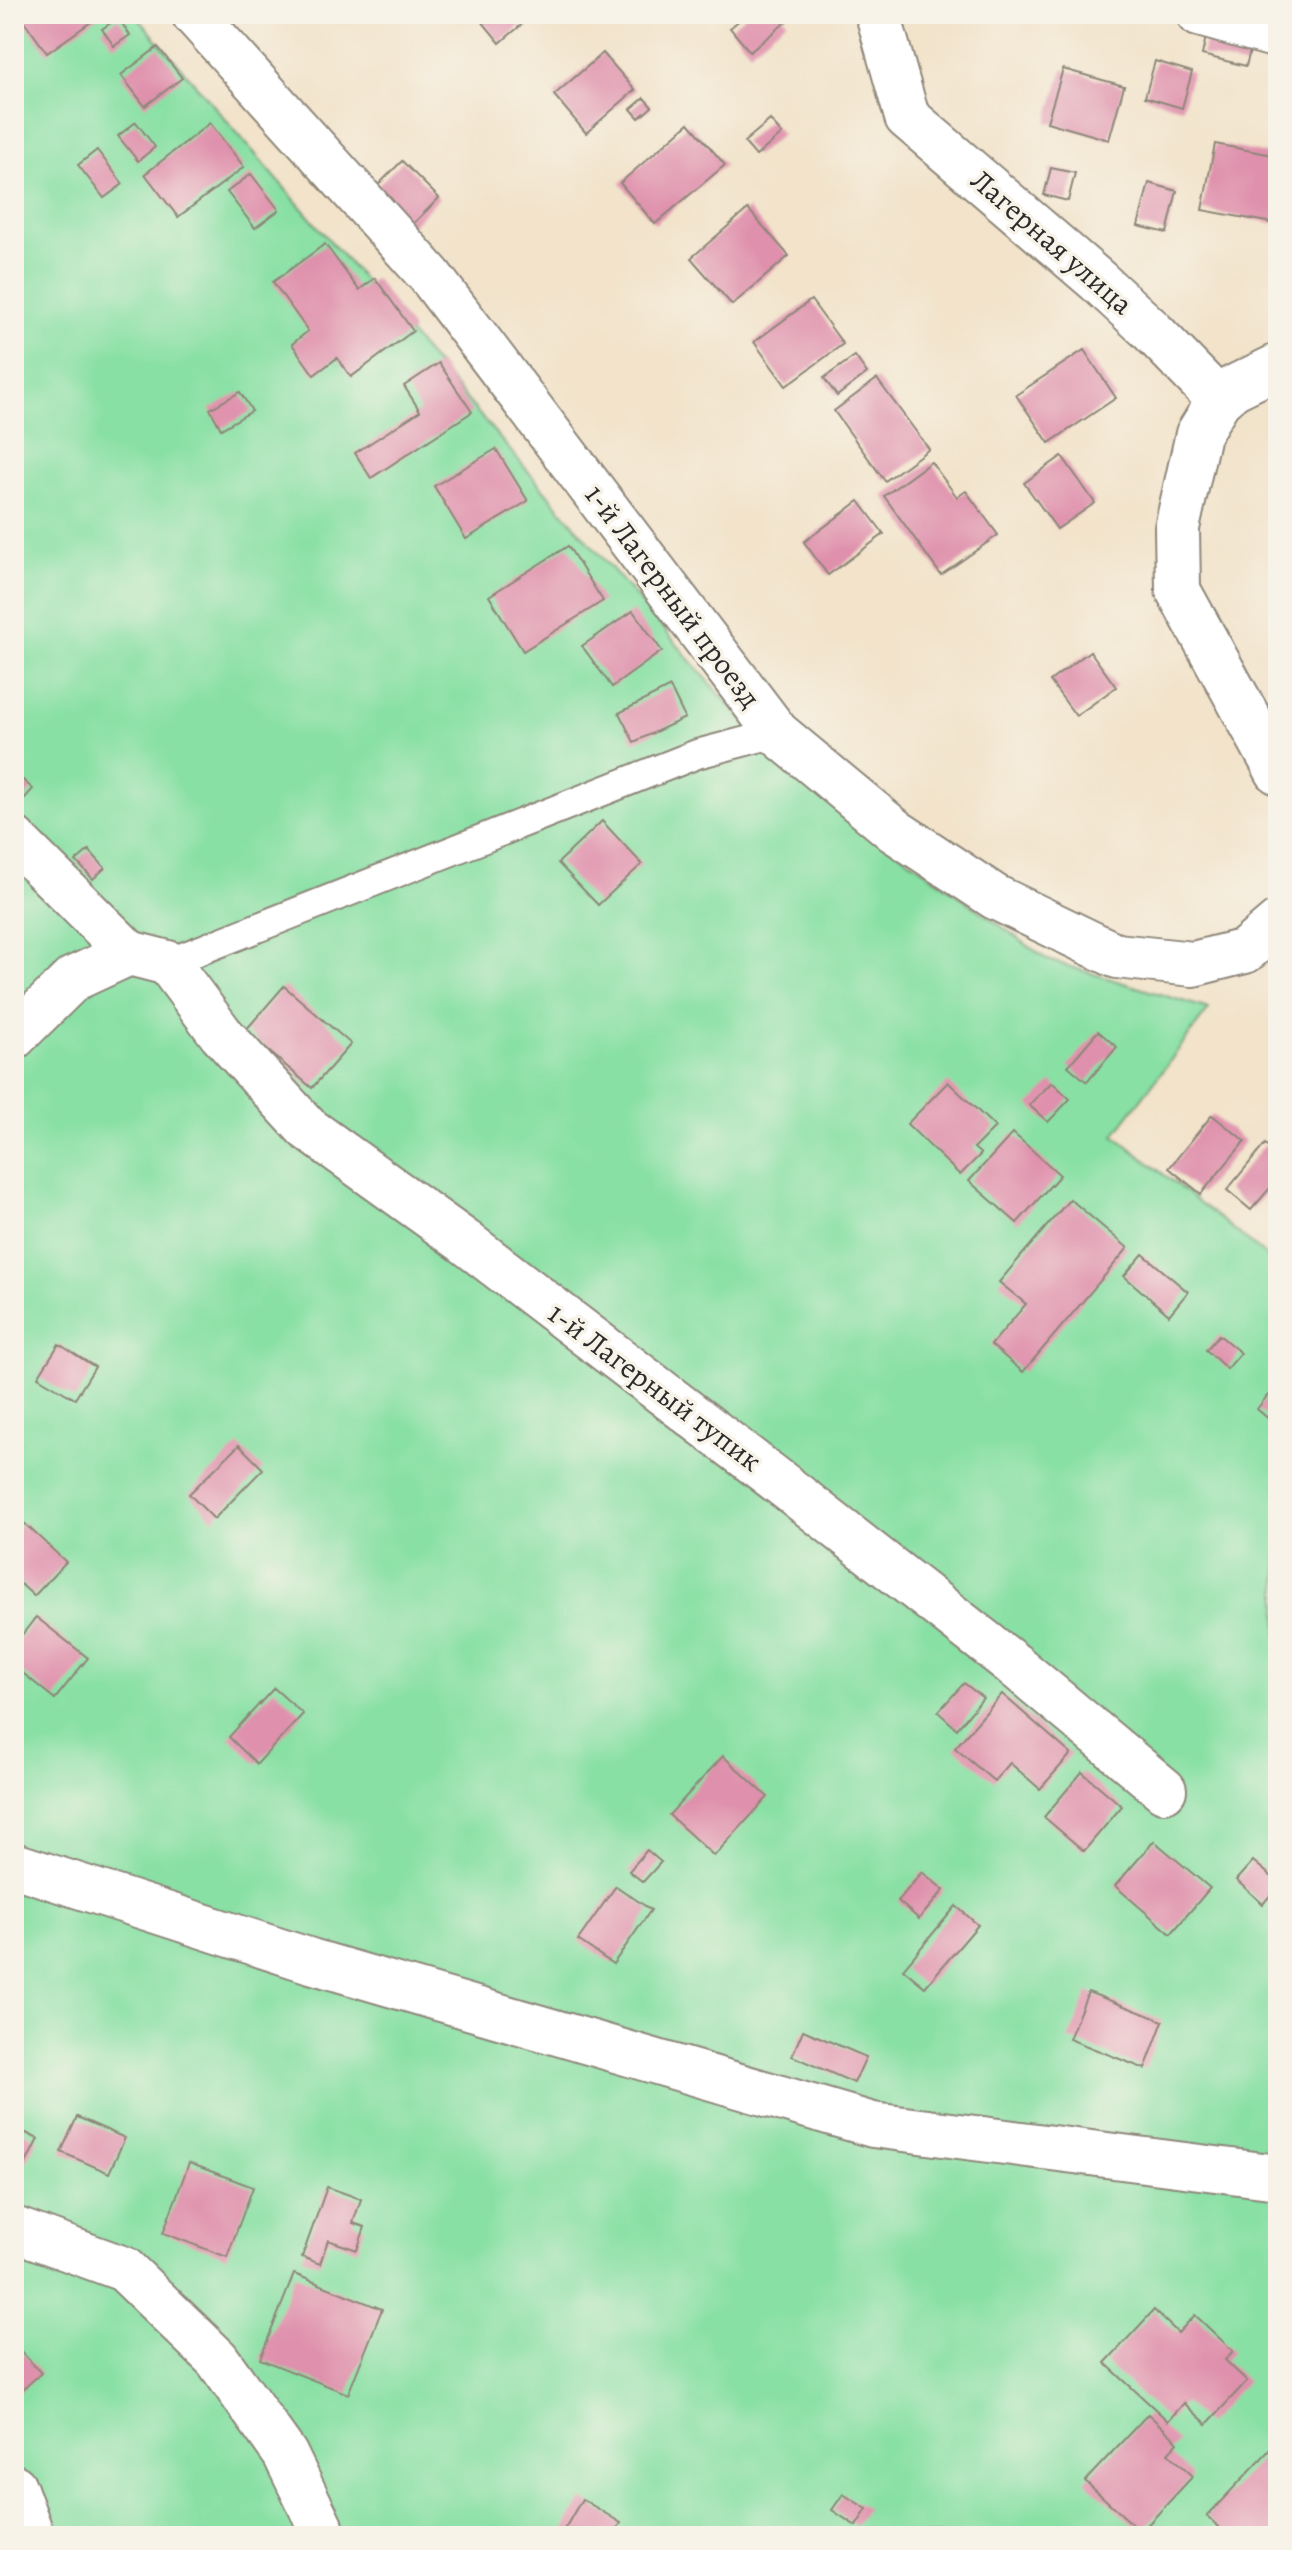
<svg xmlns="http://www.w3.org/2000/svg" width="1292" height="2550" font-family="Alegreya,serif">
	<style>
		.garden { fill: #88e0a4; stroke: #5a8668; stroke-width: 2 }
		.building { fill: #df90ac }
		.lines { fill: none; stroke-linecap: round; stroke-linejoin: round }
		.lane-casing { stroke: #8e877a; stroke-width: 32 }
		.street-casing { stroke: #8e877a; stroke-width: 48 }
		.lane { stroke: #fff; stroke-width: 28 }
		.street { stroke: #fff; stroke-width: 44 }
		.labels { text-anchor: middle; stroke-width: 7; stroke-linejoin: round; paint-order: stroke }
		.street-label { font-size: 30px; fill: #2b2b2b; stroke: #f7f3e8 }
	</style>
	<rect width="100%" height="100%" fill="#f7f3e8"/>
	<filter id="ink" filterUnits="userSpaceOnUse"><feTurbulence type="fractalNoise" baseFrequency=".0125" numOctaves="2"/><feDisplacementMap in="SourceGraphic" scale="16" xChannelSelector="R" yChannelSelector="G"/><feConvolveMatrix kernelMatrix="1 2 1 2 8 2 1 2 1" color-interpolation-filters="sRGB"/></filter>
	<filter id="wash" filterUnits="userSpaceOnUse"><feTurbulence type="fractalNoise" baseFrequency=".006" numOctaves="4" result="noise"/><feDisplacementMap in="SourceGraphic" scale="32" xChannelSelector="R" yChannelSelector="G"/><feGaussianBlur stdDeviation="1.8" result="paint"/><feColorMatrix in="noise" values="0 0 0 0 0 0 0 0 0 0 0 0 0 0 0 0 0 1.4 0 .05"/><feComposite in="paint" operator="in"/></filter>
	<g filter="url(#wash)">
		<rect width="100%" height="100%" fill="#f2e3ca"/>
		<!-- garden -->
		<path class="garden" d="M 14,14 L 135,14 L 784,769 L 1048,960 L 1209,1009 L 1114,1135 L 1278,1265 L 1278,2536 L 14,2536 Z"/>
		<g id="blocks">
			<!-- building -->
			<g class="building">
				<path d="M 19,14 L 102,14 L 47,53 Z"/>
				<path d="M 476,14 L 534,14 L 500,43 Z"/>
				<path d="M 747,14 L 781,14 L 787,21 L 750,52 L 730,28 Z"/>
				<path d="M 118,18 L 130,35 L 114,46 L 102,29 Z"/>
				<path d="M 1207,32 L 1252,43 L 1246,66 L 1202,55 Z"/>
				<path d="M 158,47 L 182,78 L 145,106 L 121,75 Z"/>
				<path d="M 603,53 L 635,90 L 586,133 L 554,95 Z"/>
				<path d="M 1155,61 L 1192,72 L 1182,108 L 1145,97 Z"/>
				<path d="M 1063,69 L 1124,86 L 1109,140 L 1047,122 Z"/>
				<path d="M 644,98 L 652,107 L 639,118 L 631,109 Z"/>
				<path d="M 770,120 L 782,134 L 756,156 L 744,142 Z"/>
				<path d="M 136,122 L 155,147 L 138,161 L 118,136 Z"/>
				<path d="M 210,123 L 244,167 L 178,217 L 145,174 Z"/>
				<path d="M 689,123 L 725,165 L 655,224 L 620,183 Z"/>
				<path d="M 1215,144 L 1278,156 L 1278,224 L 1202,210 Z"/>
				<path d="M 97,150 L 123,184 L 104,198 L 78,165 Z"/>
				<path d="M 402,161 L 439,198 L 407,230 L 370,193 Z"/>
				<path d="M 1051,168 L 1075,173 L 1068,201 L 1044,195 Z"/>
				<path d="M 251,174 L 279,210 L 255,228 L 227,192 Z"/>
				<path d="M 1149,183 L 1177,191 L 1167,233 L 1138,226 Z"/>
				<path d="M 748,209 L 789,256 L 732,305 L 691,258 Z"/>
				<path d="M 325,244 L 359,290 L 375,278 L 413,331 L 351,377 L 337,358 L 314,375 L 292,344 L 308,331 L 273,282 Z"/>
				<path d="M 811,300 L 843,344 L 786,386 L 754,342 Z"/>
				<path d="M 1084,350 L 1116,398 L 1049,443 L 1016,395 Z"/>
				<path d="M 855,356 L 867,373 L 837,396 L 824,378 Z"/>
				<path d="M 439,363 L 472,412 L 371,478 L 355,453 L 420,411 L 404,386 Z"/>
				<path d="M 877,379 L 929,449 L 885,481 L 834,411 Z"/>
				<path d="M 240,392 L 252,411 L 221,429 L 210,409 Z"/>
				<path d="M 496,449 L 528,501 L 466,539 L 434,486 Z"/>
				<path d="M 1062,456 L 1095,503 L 1057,529 L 1024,483 Z"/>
				<path d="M 931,462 L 957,497 L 966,491 L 998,535 L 941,575 L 884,496 Z"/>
				<path d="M 859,501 L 884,534 L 828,575 L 804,542 Z"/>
				<path d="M 568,546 L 603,601 L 523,651 L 489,596 Z"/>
				<path d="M 633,611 L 662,651 L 612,687 L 582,646 Z"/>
				<path d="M 1090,651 L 1116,687 L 1076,716 L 1050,681 Z"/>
				<path d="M 670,687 L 685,718 L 634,742 L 619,713 Z"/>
				<path d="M 14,772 L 33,789 L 14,810 Z"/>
				<path d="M 602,821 L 642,864 L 598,905 L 558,863 Z"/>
				<path d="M 89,850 L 105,868 L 93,879 L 76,861 Z"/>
				<path d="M 284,986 L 351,1044 L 312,1088 L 245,1031 Z"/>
				<path d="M 1098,1031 L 1117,1047 L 1087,1082 L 1068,1066 Z"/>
				<path d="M 948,1082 L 995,1127 L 974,1148 L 981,1154 L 960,1175 L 907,1124 Z"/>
				<path d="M 1052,1082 L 1070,1099 L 1048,1122 L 1029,1105 Z"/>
				<path d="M 1212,1115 L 1245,1141 L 1201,1194 L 1169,1168 Z"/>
				<path d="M 1013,1133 L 1060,1175 L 1017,1223 L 969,1181 Z"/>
				<path d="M 1265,1144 L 1278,1155 L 1278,1179 L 1251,1210 L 1227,1190 Z"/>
				<path d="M 1070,1199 L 1128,1248 L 1023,1372 L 991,1345 L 1026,1304 L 999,1282 Z"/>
				<path d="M 1143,1254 L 1188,1292 L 1169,1315 L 1124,1276 Z"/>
				<path d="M 1219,1335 L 1241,1353 L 1227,1369 L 1206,1350 Z"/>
				<path d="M 59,1344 L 95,1367 L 75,1399 L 38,1377 Z"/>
				<path d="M 1268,1395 L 1278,1403 L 1278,1411 L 1270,1420 L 1257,1409 Z"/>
				<path d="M 239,1445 L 263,1469 L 214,1519 L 189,1494 Z"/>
				<path d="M 23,1522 L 66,1562 L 34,1596 L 14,1578 L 14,1531 Z"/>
				<path d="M 36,1617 L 88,1658 L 55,1699 L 14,1666 L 14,1645 Z"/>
				<path d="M 964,1683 L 983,1698 L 957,1729 L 938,1712 Z"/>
				<path d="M 274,1688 L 303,1714 L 257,1764 L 229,1737 Z"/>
				<path d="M 1002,1694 L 1071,1754 L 1040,1789 L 1010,1763 L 994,1781 L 955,1748 Z"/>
				<path d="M 723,1756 L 768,1797 L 714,1856 L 669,1815 Z"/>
				<path d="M 1082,1772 L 1122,1806 L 1084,1851 L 1044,1817 Z"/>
				<path d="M 1154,1841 L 1210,1888 L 1171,1934 L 1115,1886 Z"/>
				<path d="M 647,1850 L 661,1862 L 643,1882 L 629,1871 Z"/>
				<path d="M 1253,1861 L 1278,1882 L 1278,1886 L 1263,1904 L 1236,1880 Z"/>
				<path d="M 922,1872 L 944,1890 L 919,1919 L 898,1901 Z"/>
				<path d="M 616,1886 L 651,1910 L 613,1964 L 578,1940 Z"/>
				<path d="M 956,1906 L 978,1925 L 925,1987 L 903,1969 Z"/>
				<path d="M 1088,1992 L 1163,2021 L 1145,2069 L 1069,2039 Z"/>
				<path d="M 803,2030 L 866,2057 L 854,2083 L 792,2056 Z"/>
				<path d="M 77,2117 L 125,2138 L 109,2173 L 61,2152 Z"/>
				<path d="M 14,2127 L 38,2139 L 24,2167 L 14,2161 Z"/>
				<path d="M 189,2163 L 253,2187 L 227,2257 L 163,2233 Z"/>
				<path d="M 327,2187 L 361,2199 L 353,2223 L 365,2227 L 357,2250 L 328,2240 L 320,2264 L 302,2257 Z"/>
				<path d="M 294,2274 L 382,2309 L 348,2394 L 260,2359 Z"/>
				<path d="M 1154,2310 L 1178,2333 L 1195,2315 L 1233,2351 L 1225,2360 L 1247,2381 L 1207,2424 L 1184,2403 L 1168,2421 L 1105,2363 Z"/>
				<path d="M 16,2346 L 41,2373 L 20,2392 L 14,2385 Z"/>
				<path d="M 1148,2414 L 1178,2442 L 1168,2453 L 1193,2476 L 1141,2532 L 1085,2481 Z"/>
				<path d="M 1275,2444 L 1278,2446 L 1278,2536 L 1228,2536 L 1207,2516 Z"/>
				<path d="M 843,2494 L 867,2509 L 856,2526 L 832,2510 Z"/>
				<path d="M 582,2499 L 621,2523 L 612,2536 L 574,2536 L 564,2530 Z"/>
			</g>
		</g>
	</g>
	<g filter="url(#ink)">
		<use href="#blocks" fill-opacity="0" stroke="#8e877a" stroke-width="2"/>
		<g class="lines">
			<defs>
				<path id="lane" d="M 168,963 L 697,754 L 777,733"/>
				<g id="street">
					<path d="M 194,14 L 430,276 L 777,733 L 895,831 L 995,897 L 1117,956 L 1193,964 L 1245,951 L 1278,923"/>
					<path d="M 878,14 L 907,117 L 1098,281 L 1151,330 L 1219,400"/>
					<path d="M 1199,14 L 1278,36"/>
					<path d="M 1278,366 L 1233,388 L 1219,400 L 1198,434 L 1177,528 L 1178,590 L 1278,772"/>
					<path d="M 14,839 L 129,953 L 73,979 L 14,1037"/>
					<path d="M 129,953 L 168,963 L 221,1034 L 307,1128 L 464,1241 L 795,1494 L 1013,1664 L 1164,1790"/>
					<path d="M 14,1865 L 311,1961 L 873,2125 L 1278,2177"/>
					<path d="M 14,2229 L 124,2269 L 217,2359 L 285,2454 L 325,2536"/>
					<path d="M 14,2487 L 32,2536"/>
				</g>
			</defs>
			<!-- lane casing -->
			<use href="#lane" class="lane-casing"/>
			<!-- street casing -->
			<use href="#street" class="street-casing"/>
			<!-- lane -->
			<use href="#lane" class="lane"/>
			<!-- street -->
			<use href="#street" class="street"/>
		</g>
	</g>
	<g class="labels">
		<!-- street labels -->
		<g class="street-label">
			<text transform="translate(1052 242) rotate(41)" y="10">Лагерная улица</text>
			<text transform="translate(673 596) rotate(53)" y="10">1-й Лагерный проезд</text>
			<text transform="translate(655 1387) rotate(37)" y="10">1-й Лагерный тупик</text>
		</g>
	</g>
	<!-- margin -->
	<rect width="1292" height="2550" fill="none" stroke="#f7f3e8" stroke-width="48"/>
</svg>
